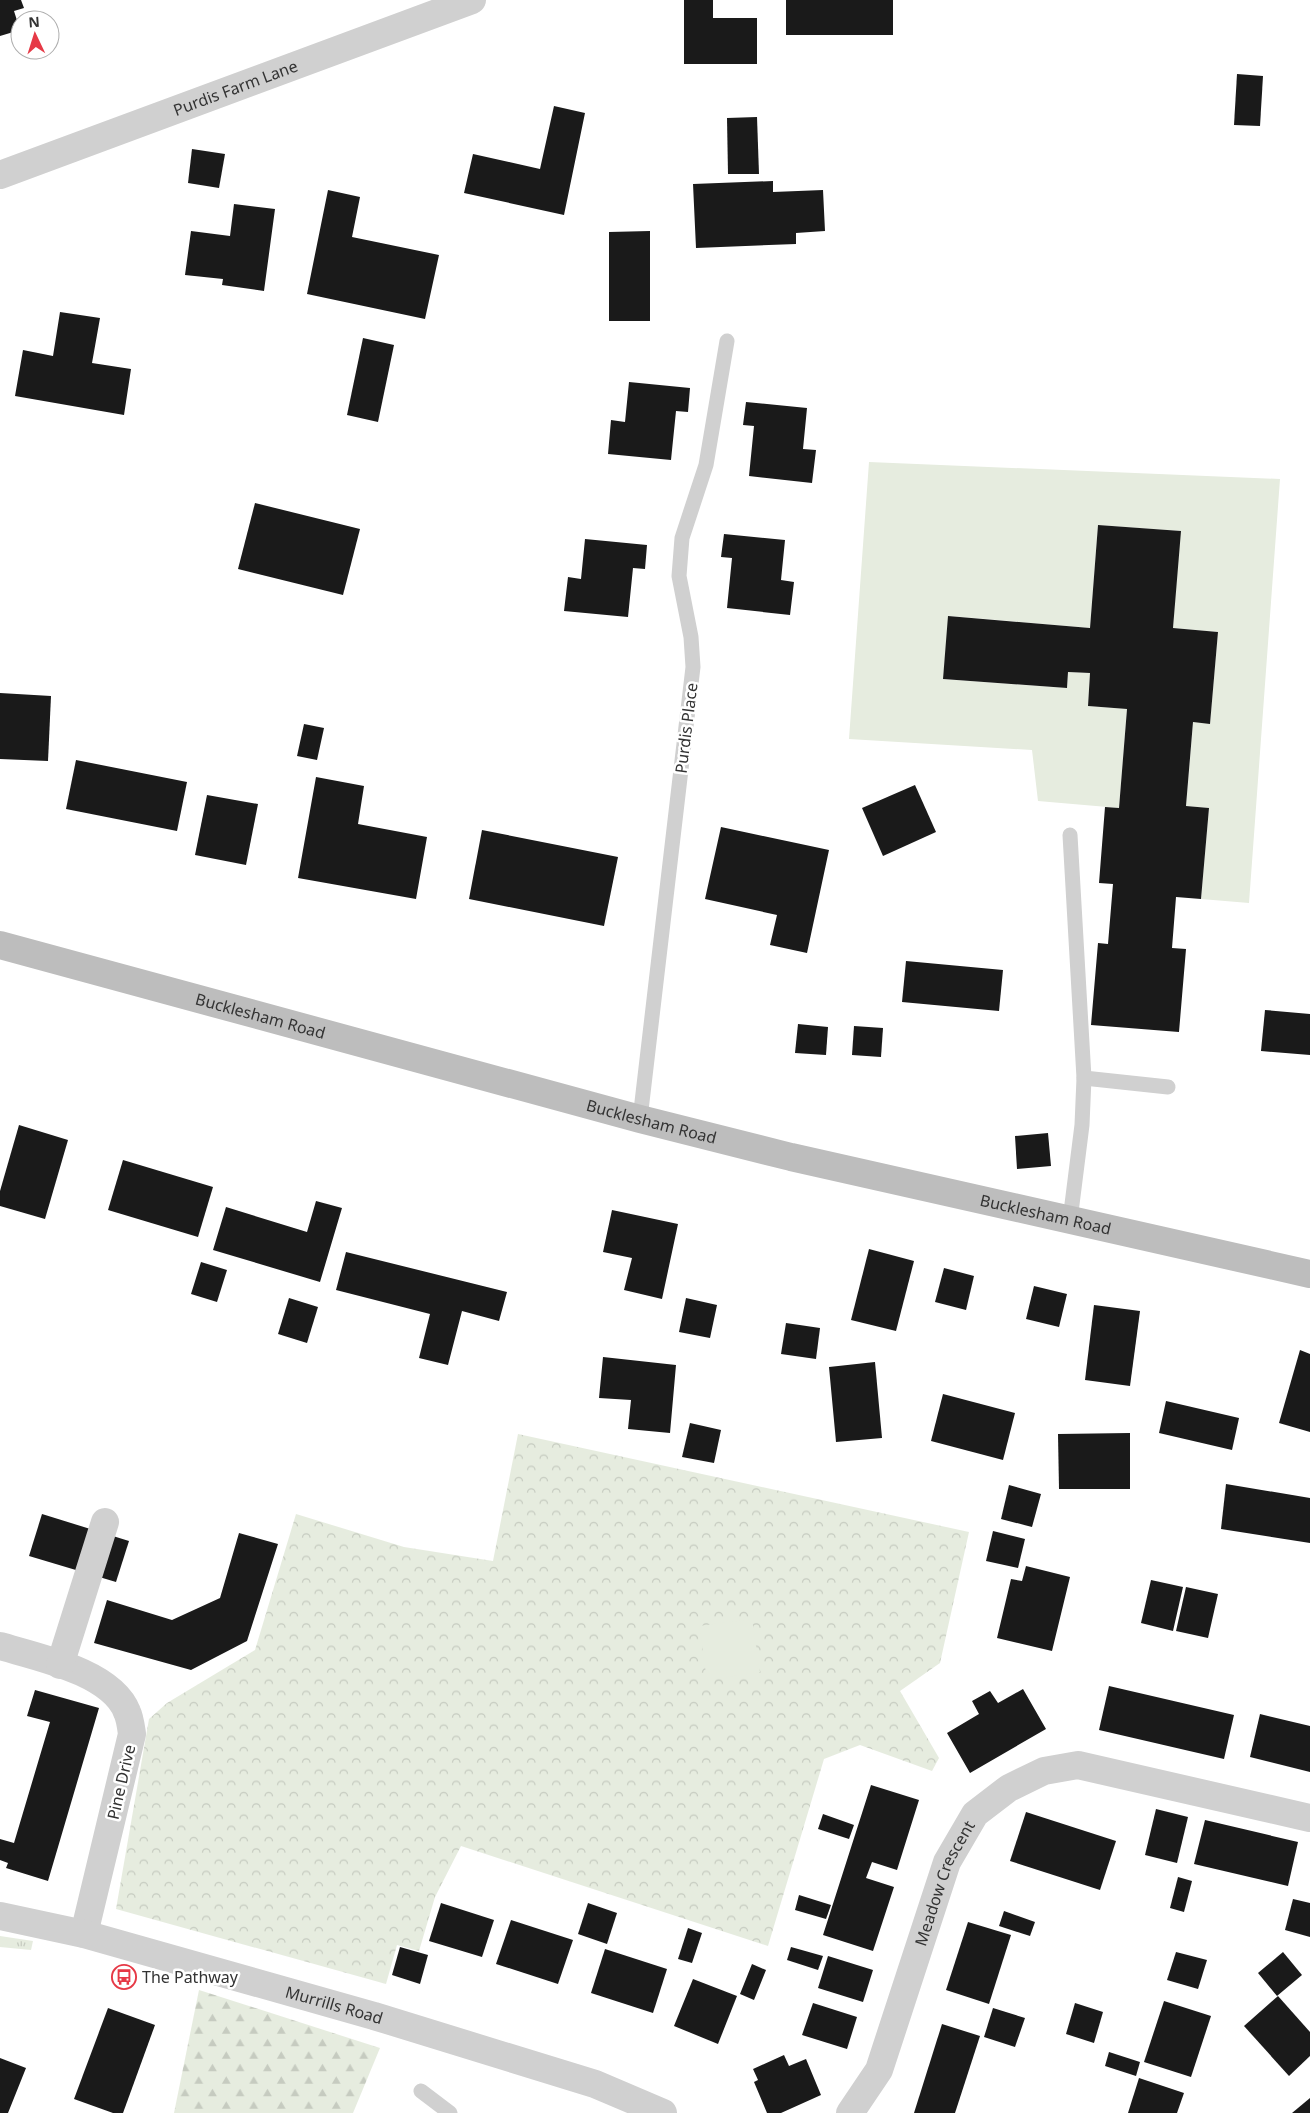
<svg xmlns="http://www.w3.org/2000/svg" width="1310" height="2113" font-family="'Noto Sans',sans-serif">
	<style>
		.grass { fill: url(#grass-tufts) }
		.forest { fill: url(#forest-firs) }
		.park { fill: url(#park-crowns) }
		.garden { fill: #e6ecdf }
		.building { fill: #1a1a1a }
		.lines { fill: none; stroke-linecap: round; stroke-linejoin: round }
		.lane { stroke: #d0d0d0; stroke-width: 15 }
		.street { stroke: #d0d0d0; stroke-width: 28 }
		.secondary { stroke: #bdbdbd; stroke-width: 28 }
		.labels { text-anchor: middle; stroke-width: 5; stroke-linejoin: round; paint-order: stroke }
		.street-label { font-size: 16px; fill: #333; stroke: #fff }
		.poi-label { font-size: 16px; fill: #333; stroke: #fff; text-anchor: start }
	</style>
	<defs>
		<pattern id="grass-tufts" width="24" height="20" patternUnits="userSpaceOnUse" patternTransform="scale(1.25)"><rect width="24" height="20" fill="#e6ecdf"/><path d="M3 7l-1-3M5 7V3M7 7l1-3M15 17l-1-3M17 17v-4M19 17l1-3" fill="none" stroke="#c6cbc0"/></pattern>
		<pattern id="forest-firs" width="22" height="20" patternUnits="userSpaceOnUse" patternTransform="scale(1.25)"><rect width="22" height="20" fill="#e6ecdf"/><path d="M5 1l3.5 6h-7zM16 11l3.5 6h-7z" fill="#c6cbc0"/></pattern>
		<pattern id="park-crowns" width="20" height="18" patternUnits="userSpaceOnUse" patternTransform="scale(1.25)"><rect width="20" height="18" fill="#e6ecdf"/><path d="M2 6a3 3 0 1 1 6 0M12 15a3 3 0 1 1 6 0" fill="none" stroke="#c6cbc0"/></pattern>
	</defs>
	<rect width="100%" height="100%" fill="#fff"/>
	<!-- grass -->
	<path class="grass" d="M 0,1936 L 33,1941 L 31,1950 L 0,1947 Z"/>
	<!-- forest -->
	<path class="forest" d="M 199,1990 L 380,2048 L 353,2113 L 174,2113 Z"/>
	<!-- park -->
	<path class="park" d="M 518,1434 L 969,1532 L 940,1663 L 900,1691 L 939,1758 L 932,1771 L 860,1745 L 824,1759 L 768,1946 L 461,1846 L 435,1897 L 419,1951 L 397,1945 L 386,1984 L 116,1909 L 149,1719 L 167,1703 L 255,1650 L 296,1514 L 404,1547 L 493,1561 Z"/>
	<!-- garden -->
	<g class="garden">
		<path d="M 869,462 L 1280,479 L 1249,903 L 1201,899 L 1209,808 L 1186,806 L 1193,722 L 1210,723 L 1218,632 L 1173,628 L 1180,531 L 1098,525 L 1090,628 L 949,616 L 943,679 L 1067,688 L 1068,672 L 1090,673 L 1088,706 L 1127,709 L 1119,808 L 1038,801 L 1032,750 L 849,739 Z"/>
		<path d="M 752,1619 L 760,1672 L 707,1680 L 699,1626 Z"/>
	</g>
	<!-- building -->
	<g class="building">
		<path d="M 0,0 L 21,0 L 24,8 L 14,11 L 20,30 L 0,36 Z"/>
		<path d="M 684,0 L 713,0 L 713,18 L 757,18 L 757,64 L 684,64 Z"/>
		<rect x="786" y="0" width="107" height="35"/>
		<path d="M 1237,74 L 1263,76 L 1260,126 L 1234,125 Z"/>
		<path d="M 554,106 L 585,113 L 564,215 L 464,193 L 473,154 L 540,169 Z"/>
		<path d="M 757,117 L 759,174 L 728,174 L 727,118 Z"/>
		<path d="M 192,149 L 225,154 L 219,188 L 188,183 Z"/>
		<path d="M 773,181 L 773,192 L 823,190 L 825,231 L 796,233 L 796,244 L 696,248 L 693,184 Z"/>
		<path d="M 328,190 L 360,197 L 352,237 L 439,255 L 425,319 L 307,294 Z"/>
		<path d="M 234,204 L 275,209 L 264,291 L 222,285 L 223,279 L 185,275 L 191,231 L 230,236 Z"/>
		<path d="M 650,231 L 650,321 L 609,321 L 609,232 Z"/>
		<path d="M 60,312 L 100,318 L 92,363 L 131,369 L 124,415 L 15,396 L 23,350 L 53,356 Z"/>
		<path d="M 363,338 L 394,345 L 378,422 L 347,415 Z"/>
		<path d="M 629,382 L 690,388 L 688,412 L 676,411 L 671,460 L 608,454 L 611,420 L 625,422 Z"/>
		<path d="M 746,402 L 807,408 L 803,449 L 816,450 L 812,483 L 749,476 L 754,426 L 743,425 Z"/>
		<path d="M 255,503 L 360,529 L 343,595 L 238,569 Z"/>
		<path d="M 1098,525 L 1181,531 L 1173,628 L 1218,632 L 1210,724 L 1193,722 L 1186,806 L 1209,808 L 1201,899 L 1176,897 L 1172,948 L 1186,949 L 1179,1032 L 1091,1025 L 1098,943 L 1108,944 L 1113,884 L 1099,883 L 1105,807 L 1119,808 L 1127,709 L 1088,706 L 1090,673 L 1068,672 L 1067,688 L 943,679 L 948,616 L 1090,628 Z"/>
		<path d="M 724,534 L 785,540 L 781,580 L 794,582 L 790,615 L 727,608 L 732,558 L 721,557 Z"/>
		<path d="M 585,539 L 647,545 L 645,569 L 633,568 L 628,617 L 564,611 L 568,577 L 581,579 Z"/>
		<path d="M 0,693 L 51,696 L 48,761 L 0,759 Z"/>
		<path d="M 304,724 L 324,728 L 317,760 L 297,756 Z"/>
		<path d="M 76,760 L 187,782 L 177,831 L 66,809 Z"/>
		<path d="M 316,777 L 364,786 L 358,824 L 427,837 L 416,899 L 298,878 Z"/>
		<path d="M 915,785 L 936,832 L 883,856 L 862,808 Z"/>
		<path d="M 207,795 L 258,804 L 246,865 L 195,855 Z"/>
		<path d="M 721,827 L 829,850 L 807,953 L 770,945 L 777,915 L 705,899 Z"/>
		<path d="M 482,830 L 618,857 L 604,926 L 469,899 Z"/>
		<path d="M 906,961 L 1003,970 L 999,1011 L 902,1002 Z"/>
		<path d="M 1265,1010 L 1310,1014 L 1310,1055 L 1261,1051 Z"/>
		<path d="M 798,1024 L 828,1027 L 826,1055 L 795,1053 Z"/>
		<path d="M 854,1026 L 883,1028 L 881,1057 L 852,1055 Z"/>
		<path d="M 19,1125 L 68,1140 L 45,1219 L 0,1206 L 0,1191 Z"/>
		<path d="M 1048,1133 L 1051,1166 L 1017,1169 L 1015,1136 Z"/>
		<path d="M 123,1160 L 213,1187 L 198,1237 L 108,1210 Z"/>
		<path d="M 316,1201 L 342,1208 L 320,1282 L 213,1250 L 226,1207 L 307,1232 Z"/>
		<path d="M 612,1210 L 678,1224 L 662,1299 L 624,1290 L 632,1258 L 603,1252 Z"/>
		<path d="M 869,1249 L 914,1261 L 896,1331 L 851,1320 Z"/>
		<path d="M 346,1252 L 507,1292 L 499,1321 L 462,1311 L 448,1365 L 419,1358 L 430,1314 L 336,1290 Z"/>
		<path d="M 201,1262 L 227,1270 L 217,1302 L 191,1294 Z"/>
		<path d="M 944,1268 L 974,1276 L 966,1310 L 935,1302 Z"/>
		<path d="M 1034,1286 L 1067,1294 L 1059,1327 L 1026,1319 Z"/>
		<path d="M 289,1298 L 318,1307 L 307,1343 L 278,1334 Z"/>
		<path d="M 686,1298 L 717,1305 L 710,1338 L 679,1332 Z"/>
		<path d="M 1094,1305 L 1140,1311 L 1130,1386 L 1085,1380 Z"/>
		<path d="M 786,1323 L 820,1328 L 816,1359 L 781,1354 Z"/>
		<path d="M 1300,1350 L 1310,1354 L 1310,1432 L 1279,1423 Z"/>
		<path d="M 603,1357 L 676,1365 L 670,1433 L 628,1429 L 631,1400 L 599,1398 Z"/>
		<path d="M 875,1362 L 882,1438 L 836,1442 L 829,1367 Z"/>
		<path d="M 943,1394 L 1015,1413 L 1003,1460 L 931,1441 Z"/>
		<path d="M 1166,1401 L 1239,1418 L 1232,1450 L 1159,1433 Z"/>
		<path d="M 690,1423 L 721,1430 L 714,1463 L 682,1457 Z"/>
		<path d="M 1130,1433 L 1130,1489 L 1059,1489 L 1058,1434 Z"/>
		<path d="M 1226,1484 L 1310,1498 L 1310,1543 L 1221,1529 Z"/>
		<path d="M 1009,1485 L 1041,1494 L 1032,1527 L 1001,1519 Z"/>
		<path d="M 42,1514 L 129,1541 L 116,1582 L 29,1556 Z"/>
		<path d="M 993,1531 L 1025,1539 L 1018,1568 L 986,1561 Z"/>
		<path d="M 239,1533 L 278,1544 L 247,1641 L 191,1670 L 94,1643 L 107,1600 L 172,1620 L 220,1598 Z"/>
		<path d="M 1026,1566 L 1070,1577 L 1052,1651 L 997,1638 L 1011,1579 L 1022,1581 Z"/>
		<path d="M 1151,1580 L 1183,1587 L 1173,1631 L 1141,1623 Z"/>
		<path d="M 1186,1587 L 1218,1594 L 1208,1638 L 1176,1631 Z"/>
		<path d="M 1109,1686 L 1234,1715 L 1224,1759 L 1099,1730 Z"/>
		<path d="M 1023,1689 L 1046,1729 L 970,1773 L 947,1733 L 979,1714 L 972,1701 L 990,1691 L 998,1703 Z"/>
		<path d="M 35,1690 L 99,1708 L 48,1881 L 6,1868 L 8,1863 L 0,1860 L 0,1839 L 14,1843 L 50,1722 L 27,1716 Z"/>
		<path d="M 1260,1714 L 1310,1726 L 1310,1772 L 1250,1757 Z"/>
		<path d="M 871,1785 L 919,1800 L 897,1870 L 872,1862 L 866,1878 L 894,1887 L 873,1951 L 823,1935 Z"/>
		<path d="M 1156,1809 L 1188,1817 L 1177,1863 L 1145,1855 Z"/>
		<path d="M 1026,1812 L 1116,1841 L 1100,1890 L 1010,1861 Z"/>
		<path d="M 823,1814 L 854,1825 L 849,1839 L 818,1829 Z"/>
		<path d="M 1205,1820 L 1298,1842 L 1288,1886 L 1194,1864 Z"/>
		<path d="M 1178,1877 L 1192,1881 L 1184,1912 L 1170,1908 Z"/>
		<path d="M 799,1895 L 831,1905 L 826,1919 L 795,1910 Z"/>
		<path d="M 1293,1899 L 1310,1903 L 1310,1937 L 1285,1930 Z"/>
		<path d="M 441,1903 L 494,1920 L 482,1957 L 429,1941 Z"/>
		<path d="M 588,1903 L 617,1913 L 607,1944 L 578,1934 Z"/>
		<path d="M 1004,1911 L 1035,1922 L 1030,1936 L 999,1926 Z"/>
		<path d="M 511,1920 L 573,1940 L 558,1984 L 496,1964 Z"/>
		<path d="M 968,1922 L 1011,1935 L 989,2004 L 946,1990 Z"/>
		<path d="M 688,1928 L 702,1933 L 692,1963 L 678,1959 Z"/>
		<path d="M 400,1947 L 428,1955 L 420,1984 L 392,1975 Z"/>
		<path d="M 791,1947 L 823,1956 L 818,1970 L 787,1960 Z"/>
		<path d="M 605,1949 L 667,1969 L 653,2013 L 591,1993 Z"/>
		<path d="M 1176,1952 L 1207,1960 L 1198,1989 L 1167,1980 Z"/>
		<path d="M 1283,1952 L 1302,1975 L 1277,1996 L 1258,1973 Z"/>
		<path d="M 828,1956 L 873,1970 L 863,2002 L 818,1988 Z"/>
		<path d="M 752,1964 L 766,1970 L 754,2000 L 740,1994 Z"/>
		<path d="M 693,1979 L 737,1996 L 718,2044 L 674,2026 Z"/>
		<path d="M 1278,1996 L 1310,2032 L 1310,2056 L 1289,2076 L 1244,2026 Z"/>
		<path d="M 1164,2001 L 1211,2016 L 1191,2077 L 1144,2062 Z"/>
		<path d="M 813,2003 L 857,2017 L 847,2049 L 802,2035 Z"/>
		<path d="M 1075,2003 L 1103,2012 L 1094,2043 L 1066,2034 Z"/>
		<path d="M 108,2008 L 155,2025 L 123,2113 L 113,2113 L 74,2099 Z"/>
		<path d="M 993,2008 L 1025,2018 L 1015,2047 L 984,2037 Z"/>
		<path d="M 942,2024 L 980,2036 L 955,2113 L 914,2113 Z"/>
		<path d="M 1109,2052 L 1140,2062 L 1136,2076 L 1105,2066 Z"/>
		<path d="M 784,2055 L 789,2066 L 806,2059 L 821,2095 L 781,2113 L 767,2113 L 754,2082 L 758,2080 L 753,2069 Z"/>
		<path d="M 0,2058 L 26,2068 L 8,2113 L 0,2113 Z"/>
		<path d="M 1139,2078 L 1184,2093 L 1177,2113 L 1128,2113 Z"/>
		<path d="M 1310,2098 L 1310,2113 L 1292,2113 Z"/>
	</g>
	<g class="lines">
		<!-- lane -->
		<g class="lane">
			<path d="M 1070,835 L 1084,1078 L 1082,1125 L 1070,1220"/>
			<path d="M 1084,1078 L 1168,1087"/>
			<path d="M 640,1119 L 693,667 L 691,637 L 679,576 L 682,538 L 706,465 L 727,341"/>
			<path d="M 421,2091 L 450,2113"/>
		</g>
		<!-- street -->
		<g class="street">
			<path id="s1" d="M 0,175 L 472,0"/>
			<path d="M 0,1646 C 37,1657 112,1672 127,1712 C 130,1718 131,1727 132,1734 L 84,1934"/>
			<path d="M 60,1665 L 105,1522"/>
			<path id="s2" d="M 0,1916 L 84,1934 L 374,2016 L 595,2084 L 663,2113"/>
			<path id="s3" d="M 850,2113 L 879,2070 L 947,1862 L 975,1814 L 1009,1788 L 1044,1771 L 1078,1765 L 1310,1818"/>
		</g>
		<!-- secondary -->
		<path class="secondary" id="s4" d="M 0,945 L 640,1119 L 791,1157 L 1310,1274"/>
	</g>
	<!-- icons -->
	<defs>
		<symbol id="bus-ring" viewBox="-11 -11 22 22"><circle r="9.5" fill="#fff" stroke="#e63946" stroke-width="1.5"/><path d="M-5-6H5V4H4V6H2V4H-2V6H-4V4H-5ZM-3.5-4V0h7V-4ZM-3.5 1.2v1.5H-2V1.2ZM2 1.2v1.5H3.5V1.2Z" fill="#e63946"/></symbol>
	</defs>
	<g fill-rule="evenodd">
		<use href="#bus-ring" x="110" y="1963" width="28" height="28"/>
	</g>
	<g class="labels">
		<!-- street labels -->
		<g class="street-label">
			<text dy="6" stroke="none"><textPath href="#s1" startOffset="251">Purdis Farm Lane</textPath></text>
			<text transform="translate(686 728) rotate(-83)" y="6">Purdis Place</text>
			<text dy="6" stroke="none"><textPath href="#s4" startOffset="270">Bucklesham Road</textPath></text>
			<text dy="6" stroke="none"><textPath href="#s4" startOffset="675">Bucklesham Road</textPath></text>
			<text dy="6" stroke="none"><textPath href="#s4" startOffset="1080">Bucklesham Road</textPath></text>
			<text transform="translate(121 1782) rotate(-77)" y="6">Pine Drive</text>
			<text dy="6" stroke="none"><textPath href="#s3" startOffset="250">Meadow Crescent</textPath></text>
			<text dy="6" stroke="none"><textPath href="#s2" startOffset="346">Murrills Road</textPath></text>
		</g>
		<!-- poi labels -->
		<g class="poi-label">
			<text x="142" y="1983">The Pathway</text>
		</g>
	</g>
	<!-- north arrow -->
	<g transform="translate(35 35) rotate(356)"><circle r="24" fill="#ffffff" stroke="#adadad"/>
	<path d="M0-4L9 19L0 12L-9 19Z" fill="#e63946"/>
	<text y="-8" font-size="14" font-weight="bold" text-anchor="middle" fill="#333333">N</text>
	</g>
</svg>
